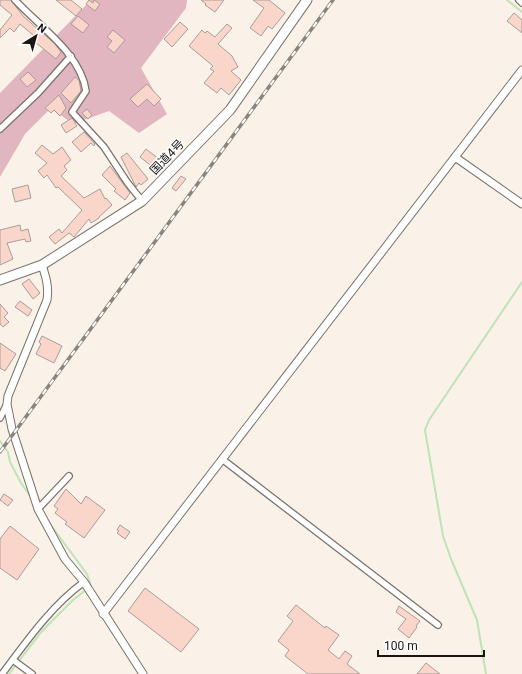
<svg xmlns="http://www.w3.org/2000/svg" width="522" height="674" font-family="Roboto,'Noto Sans JP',sans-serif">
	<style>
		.green { fill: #e1b6c0 }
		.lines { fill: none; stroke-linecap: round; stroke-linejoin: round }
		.stream { stroke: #bde3b6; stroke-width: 2 }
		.building { fill: #fad5ca; stroke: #a99d9a }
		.minor-casing { stroke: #7a736b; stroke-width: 8 }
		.tertiary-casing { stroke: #7a736b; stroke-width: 9 }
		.trunk-casing { stroke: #7a736b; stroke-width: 11 }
		.minor { stroke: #fff; stroke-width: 5.5 }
		.tertiary { stroke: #fff; stroke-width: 7 }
		.trunk { stroke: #fff; stroke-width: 9 }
		.rail-casing { stroke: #89847d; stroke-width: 3.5 }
		.rail { stroke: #fff; stroke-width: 2; stroke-dasharray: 6; stroke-linecap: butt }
		.labels { text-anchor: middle; stroke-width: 3; stroke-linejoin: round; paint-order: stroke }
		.street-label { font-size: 12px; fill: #181512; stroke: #fff }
	</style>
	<rect width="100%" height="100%" fill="#faf2e8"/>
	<!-- green -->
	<path class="green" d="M 91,0 L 187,0 L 186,8 L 141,68 L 167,114 L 139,133 L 109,111 L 73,124 L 51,108 L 25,134 L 0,177 L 0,93 Z"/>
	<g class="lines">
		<!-- stream -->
		<g class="stream">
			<path d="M 507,0 L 522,12"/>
			<path d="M 0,441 L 8,452 L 10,462 L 21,483 L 31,497"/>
			<path d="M 9,674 L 42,631 L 73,600 L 91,586 L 87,574 L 50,524"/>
			<path d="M 486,674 L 477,620 L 451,559 L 443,536 L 425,430 L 429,420 L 522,282"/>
		</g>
	</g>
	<!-- building -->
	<g class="building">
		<path d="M 0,0 L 11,0 L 23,16 L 55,44 L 61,52 L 56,59 L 30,38 L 33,35 L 20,24 L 14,32 L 10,28 L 0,38 L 0,30 L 12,15 L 0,5 Z"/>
		<path d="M 56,0 L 71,0 L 82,9 L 76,16 Z"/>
		<path d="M 89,0 L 93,3 L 94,0 L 100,4 L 95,11 L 86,4 Z"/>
		<path d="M 201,0 L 224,0 L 215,12 L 205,5 L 206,4 Z"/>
		<path d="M 253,0 L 269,0 L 285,13 L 272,29 L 268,26 L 261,36 L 250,28 L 264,8 Z"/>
		<path d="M 514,13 L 522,20 L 522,33 L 507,21 Z"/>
		<path d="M 78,16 L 89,25 L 83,33 L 71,24 Z"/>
		<path d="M 180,22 L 188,29 L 172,47 L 164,39 Z"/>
		<path d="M 227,24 L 232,28 L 218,44 L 232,56 L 238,67 L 231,71 L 241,80 L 229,95 L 221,88 L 217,93 L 204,83 L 214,71 L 210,69 L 213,66 L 189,46 L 202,30 L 205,33 L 207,31 L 215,37 Z"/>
		<path d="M 113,30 L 125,40 L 114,53 L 107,47 L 112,41 L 107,37 Z"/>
		<path d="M 28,72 L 36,80 L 27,87 L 20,79 Z"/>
		<path d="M 75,77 L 79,80 L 81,91 L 71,103 L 61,93 Z"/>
		<path d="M 147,84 L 161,99 L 154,106 L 147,99 L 138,107 L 130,99 Z"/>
		<path d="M 59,95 L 66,108 L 60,116 L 54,110 L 51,113 L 45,108 Z"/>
		<path d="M 87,109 L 92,115 L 88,119 L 82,113 Z"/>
		<path d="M 72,118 L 77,126 L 66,133 L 61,125 Z"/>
		<path d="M 84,132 L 95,144 L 94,146 L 91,143 L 81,152 L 72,142 Z"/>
		<path d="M 42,145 L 53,154 L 62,147 L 71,160 L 64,166 L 67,170 L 61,176 L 84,198 L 100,189 L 105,199 L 106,198 L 112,205 L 99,217 L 99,218 L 91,223 L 89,219 L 74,237 L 69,233 L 55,244 L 49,237 L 59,229 L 62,233 L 82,210 L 58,187 L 56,188 L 47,175 L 44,178 L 38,171 L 47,163 L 35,153 Z"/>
		<path d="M 146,149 L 164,163 L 158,171 L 140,157 Z"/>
		<path d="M 127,153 L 148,179 L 141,185 L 139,183 L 136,187 L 121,157 Z"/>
		<path d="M 110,166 L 130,193 L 125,200 L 114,191 L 116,189 L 102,175 Z"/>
		<path d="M 181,176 L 186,179 L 176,191 L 172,188 Z"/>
		<path d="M 28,185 L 31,198 L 15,202 L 12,189 Z"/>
		<path d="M 20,225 L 21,231 L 28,229 L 31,241 L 26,242 L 25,239 L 7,243 L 13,259 L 0,265 L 0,230 Z"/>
		<path d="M 29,279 L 40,293 L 33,299 L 22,284 Z"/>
		<path d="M 20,301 L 32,310 L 28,316 L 15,307 Z"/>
		<path d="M 0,304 L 8,313 L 4,317 L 9,322 L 3,327 L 0,324 Z"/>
		<path d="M 42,336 L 62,346 L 54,363 L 36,354 L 41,344 L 39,342 Z"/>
		<path d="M 0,343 L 16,354 L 5,371 L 0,368 Z"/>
		<path d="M 66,489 L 81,504 L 86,496 L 105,510 L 84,538 L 65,524 L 67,522 L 55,513 L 58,509 L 54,506 Z"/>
		<path d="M 4,494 L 13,500 L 8,506 L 0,500 Z"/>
		<path d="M 120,525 L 130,532 L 125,539 L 117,533 L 119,531 L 117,530 Z"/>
		<path d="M 10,526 L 39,549 L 17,580 L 0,568 L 0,539 Z"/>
		<path d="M 145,588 L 199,629 L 181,652 L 128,611 Z"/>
		<path d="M 296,605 L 325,628 L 326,626 L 339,635 L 328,650 L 339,659 L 345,651 L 352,656 L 347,664 L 360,674 L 308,674 L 285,656 L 289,650 L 278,641 L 293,621 L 287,616 Z"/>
		<path d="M 399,606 L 420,621 L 416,626 L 417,627 L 409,638 L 398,629 L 406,619 L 396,612 Z"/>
		<path d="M 426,663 L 440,674 L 417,674 Z"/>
	</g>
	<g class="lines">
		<defs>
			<g id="minor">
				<path d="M 15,0 C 39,26 81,54 86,91 L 72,112 L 104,147 L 127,182 L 142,201"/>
				<path d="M 519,0 L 522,3"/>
				<path d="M 0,129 L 38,93 L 71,56"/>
				<path d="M 0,418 L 7,404"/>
				<path d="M 222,459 L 438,625"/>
				<path d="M 38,509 L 69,476"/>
				<path d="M 13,660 L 32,674"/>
				<path d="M 2,674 C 26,642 51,606 84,582"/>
			</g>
			<g id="tertiary">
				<path d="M 455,157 L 522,204"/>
				<path d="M 42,265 C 46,277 49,287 47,300 L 8,396 L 7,404 L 12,429 L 38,509 L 65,559 L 84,582 L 143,674"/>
				<path d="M 103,614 L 522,70"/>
			</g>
			<path id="trunk" d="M 0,280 L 42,265 L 142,201 L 230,110 L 307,0"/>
		</defs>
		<!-- minor casing -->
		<use href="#minor" class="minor-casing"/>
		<!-- tertiary casing -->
		<use href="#tertiary" class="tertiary-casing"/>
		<!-- trunk casing -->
		<use href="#trunk" class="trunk-casing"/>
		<!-- minor -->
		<use href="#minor" class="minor"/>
		<!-- tertiary -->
		<use href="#tertiary" class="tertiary"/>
		<!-- trunk -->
		<use href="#trunk" class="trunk"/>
		<defs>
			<path id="rail" d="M 0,452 L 333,0"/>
		</defs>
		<!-- rail casing -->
		<use href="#rail" class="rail-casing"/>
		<!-- rail -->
		<use href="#rail" class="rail"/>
	</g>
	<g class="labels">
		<!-- street labels -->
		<g class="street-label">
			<text transform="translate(167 157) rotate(-46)" y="4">国道4号</text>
		</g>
	</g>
	<!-- north arrow -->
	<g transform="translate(36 36) rotate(37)" stroke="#ffffff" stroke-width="3" paint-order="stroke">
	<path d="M0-3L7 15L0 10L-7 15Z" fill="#181512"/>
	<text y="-6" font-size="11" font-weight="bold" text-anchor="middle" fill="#181512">N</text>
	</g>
	<!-- scale -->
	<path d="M378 650v6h106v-6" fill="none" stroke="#181512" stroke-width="2"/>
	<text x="384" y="650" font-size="12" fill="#181512" stroke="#ffffff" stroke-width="3" paint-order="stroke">100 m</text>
</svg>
